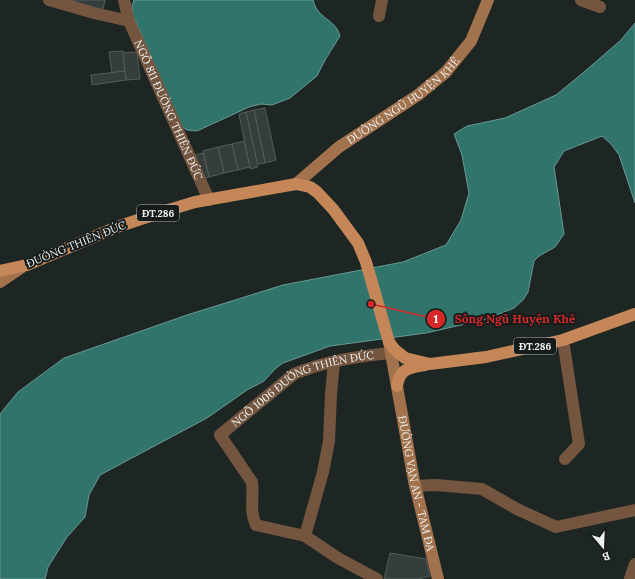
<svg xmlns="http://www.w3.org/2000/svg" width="635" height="579" font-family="Lora,serif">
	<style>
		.water { fill: #30746b; stroke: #699a94 }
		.building { fill: #363e3d; stroke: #545c5b }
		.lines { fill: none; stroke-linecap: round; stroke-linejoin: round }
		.street { stroke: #745640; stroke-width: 12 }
		.secondary { stroke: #a2724d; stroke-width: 12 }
		.primary { stroke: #c58757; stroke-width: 12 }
		.labels { text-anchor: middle; stroke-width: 4; stroke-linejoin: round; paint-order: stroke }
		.shield { fill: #151c1b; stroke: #adb2b2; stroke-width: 1 }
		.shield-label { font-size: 10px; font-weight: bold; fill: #eef3f2 }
		.street-label { font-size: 11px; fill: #eef3f2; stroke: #151c1b }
		.leader { fill: none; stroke: #d62828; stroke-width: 1.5 }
		.callout-dot { fill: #d62828; stroke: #151c1b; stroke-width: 1.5 }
		.mark-label { font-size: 12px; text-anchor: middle; font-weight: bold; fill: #fff }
		.callout-label { font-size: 12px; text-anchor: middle; font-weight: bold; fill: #d62828; stroke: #151c1b; stroke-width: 4; stroke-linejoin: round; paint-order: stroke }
	</style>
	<rect width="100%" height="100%" fill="#1e2624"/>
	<!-- water -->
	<g class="water">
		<path d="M 134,0 L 313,0 C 318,20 335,18 340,36 L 325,60 L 317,76 L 290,98 L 272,105 L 261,104 L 249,107 L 197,131 L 187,130 L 181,126 L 133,15 L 132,6 Z"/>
		<path d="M 635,23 L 635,203 L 619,155 L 611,144 L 602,136 L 564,151 L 554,167 L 564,234 L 555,247 L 539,256 L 534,261 L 528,292 L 523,300 L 514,308 L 487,319 L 426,333 L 330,346 L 283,363 L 275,369 L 264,381 L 247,390 L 207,418 L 100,475 L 89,495 L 85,517 L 67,537 L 48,567 L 45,579 L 0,579 L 0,414 L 18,392 L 64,358 L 187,315 L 283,285 L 403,262 L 446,245 L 461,220 L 469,193 L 462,155 L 454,134 L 467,126 L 505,118 L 556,95 L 584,72 L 621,40 Z"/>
	</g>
	<!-- building -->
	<g class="building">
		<path d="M 66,0 L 105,0 L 103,10 Z"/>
		<path d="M 123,51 L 125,71 L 112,73 L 109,52 Z"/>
		<path d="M 137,52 L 140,79 L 126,80 L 123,53 Z"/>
		<path d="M 125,71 L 126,80 L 92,85 L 91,75 Z"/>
		<path d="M 265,108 L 276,160 L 265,163 L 254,110 Z"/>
		<path d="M 254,110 L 265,163 L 257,164 L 246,112 Z"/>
		<path d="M 246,112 L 258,167 L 250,169 L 239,114 Z"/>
		<path d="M 244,141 L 250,167 L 238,170 L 232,144 Z"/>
		<path d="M 232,144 L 238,170 L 224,173 L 218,147 Z"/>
		<path d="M 218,147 L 224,173 L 209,177 L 203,151 Z"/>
		<path d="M 203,153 L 209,177 L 201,179 L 195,155 Z"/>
		<path d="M 390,553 L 426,559 L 430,576 L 419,579 L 384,579 Z"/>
	</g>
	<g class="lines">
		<!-- street -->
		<g class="street">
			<path id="s1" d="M 49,0 L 94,13 L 129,21 L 209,200"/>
			<path d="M 124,0 L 129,21"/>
			<path d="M 581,0 L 600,7"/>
			<path d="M 379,16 L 382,0"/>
			<path d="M 563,340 L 579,444 L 565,459"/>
			<path d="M 415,486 L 436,485 L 482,489 L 517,509 L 556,527 L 635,510"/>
			<path d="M 305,536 L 323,472 L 329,441 L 331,394 L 334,362"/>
			<path id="s2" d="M 377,579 L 338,558 L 305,536 L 256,525 C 249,511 254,497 252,482 L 220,435 L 294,374 C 325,361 358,356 391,353"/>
			<path d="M 630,579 L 635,564"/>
		</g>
		<!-- secondary -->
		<g class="secondary">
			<path id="s3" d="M 296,184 L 339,147 L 418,95 L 446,72 L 471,41 L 488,0"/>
			<path d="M 0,282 L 22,267"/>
			<path id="s4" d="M 389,342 L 414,481 L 438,579"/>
		</g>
		<!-- primary -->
		<g class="primary">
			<path d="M 0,271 L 27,265 L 117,227 L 162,212 L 195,202 L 296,184 L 310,187 L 317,192 L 333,209 L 358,243 L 366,262 L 389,342 L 395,350 L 405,358 L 430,364 L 486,357 L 563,340 L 635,314"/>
			<path d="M 397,386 C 400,368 409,368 425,365"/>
		</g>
	</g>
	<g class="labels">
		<!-- shield labels -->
		<g class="shield">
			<rect x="137" y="205" width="42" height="16" rx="3"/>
			<rect x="514" y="338" width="42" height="16" rx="3"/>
		</g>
		<g class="shield-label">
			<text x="158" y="217">ĐT.286</text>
			<text x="535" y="350">ĐT.286</text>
		</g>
		<!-- street labels -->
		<g class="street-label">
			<text dy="4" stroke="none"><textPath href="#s3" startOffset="136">ĐƯỜNG NGŨ HUYỆN KHÊ</textPath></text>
			<text dy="4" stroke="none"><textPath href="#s1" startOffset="180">NGÕ 811 ĐƯỜNG THIÊN ĐỨC</textPath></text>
			<text transform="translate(76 244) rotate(-22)" y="4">ĐƯỜNG THIÊN ĐỨC</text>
			<text dy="4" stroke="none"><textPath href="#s2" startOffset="332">NGÕ 1006 ĐƯỜNG THIÊN ĐỨC</textPath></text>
			<text dy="4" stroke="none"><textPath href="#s4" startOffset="144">ĐƯỜNG VẠN AN - TAM ĐA</textPath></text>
		</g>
	</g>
	<!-- callouts -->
	<path class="leader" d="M371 304L436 319"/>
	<g class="callout-dot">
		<circle cx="371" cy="304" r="4"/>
		<circle cx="436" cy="319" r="10"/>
	</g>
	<g class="mark-label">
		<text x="436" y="323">1</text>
	</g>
	<g class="callout-label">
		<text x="515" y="323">Sông Ngũ Huyện Khê</text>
	</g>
	<!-- north arrow -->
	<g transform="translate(603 547) rotate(161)" stroke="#151c1b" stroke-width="3" paint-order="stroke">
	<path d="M0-3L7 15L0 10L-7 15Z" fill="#eef3f2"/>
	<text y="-6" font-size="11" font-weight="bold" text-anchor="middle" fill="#eef3f2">B</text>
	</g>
</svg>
